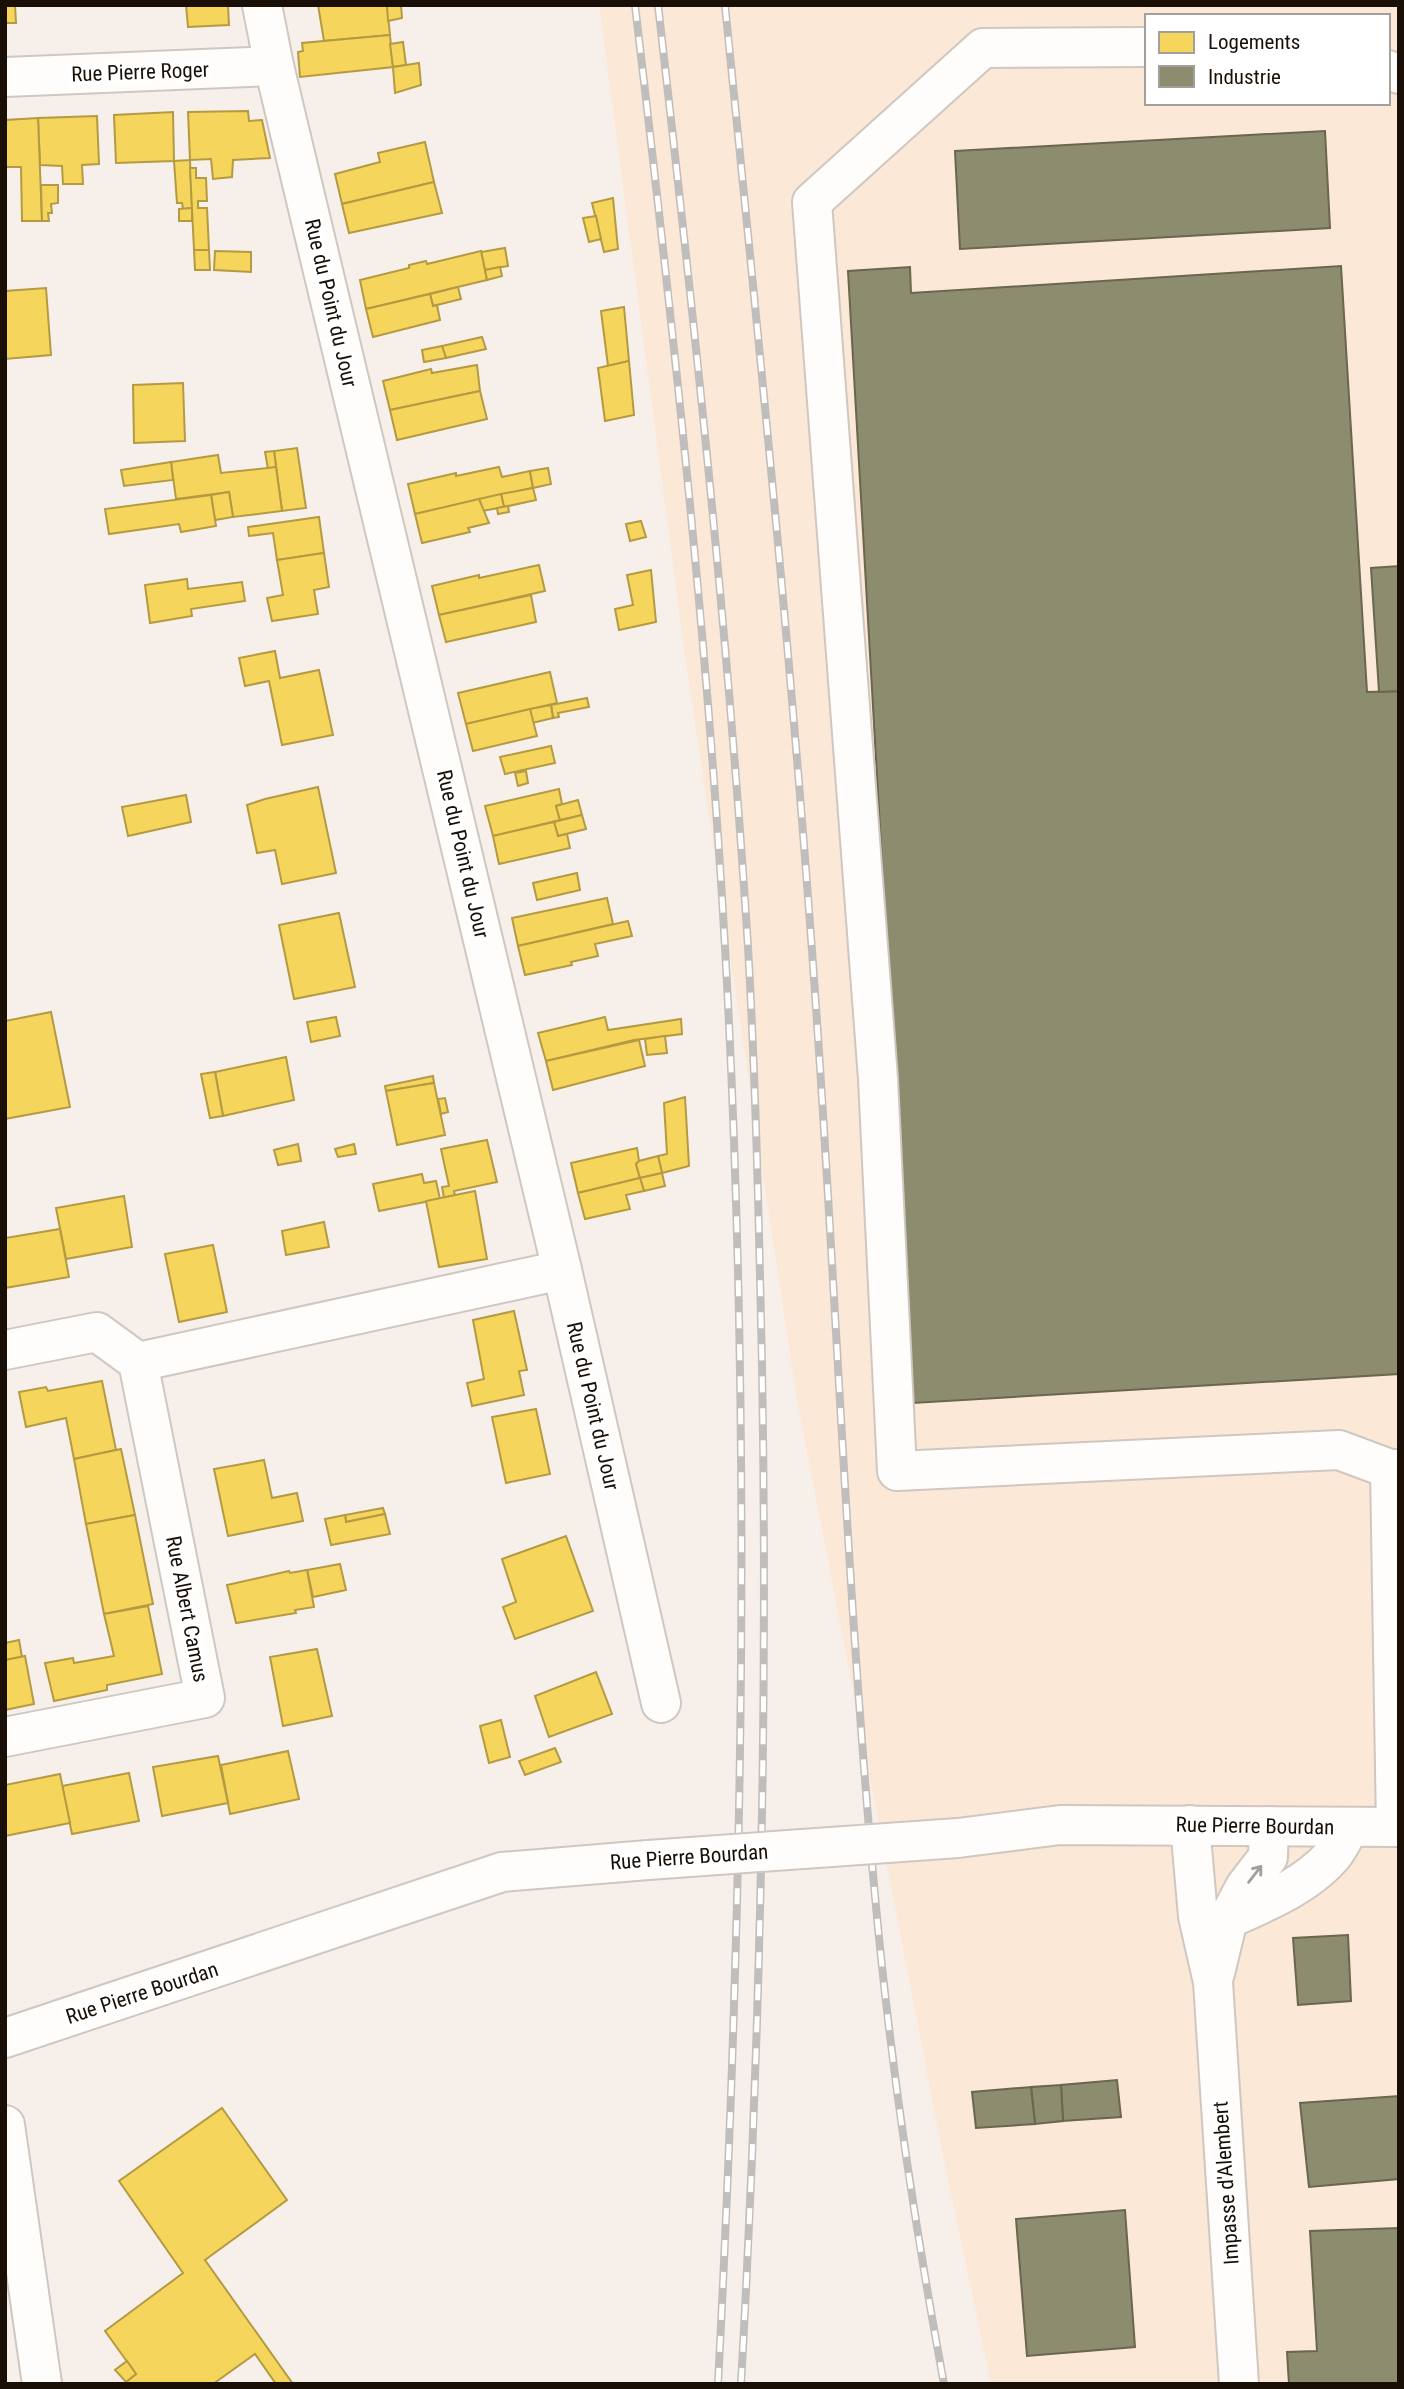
<svg xmlns="http://www.w3.org/2000/svg" width="1404" height="2389" font-family="'Roboto Condensed',sans-serif">
	<style>
		.built { fill: #fbe8d7; fill-rule: evenodd }
		.homes { fill: #f6d55c; stroke: #b49a42; stroke-width: 2 }
		.industry { fill: #8c8c6e; stroke: #6a664f; stroke-width: 2 }
		.lines { fill: none; stroke-linecap: round; stroke-linejoin: round }
		.minor-casing { stroke: #cfc7c0; stroke-width: 42 }
		.minor { stroke: #fefdfc; stroke-width: 38 }
		.rail-casing { stroke: #c0bebc; stroke-width: 8 }
		.rail { stroke: #fff; stroke-width: 5; stroke-dasharray: 16; stroke-linecap: butt }
		.minor-bridge-casing { stroke: #cfc7c0; stroke-width: 42; stroke-linecap: butt }
		.minor-bridge { stroke: #fefdfc; stroke-width: 38 }
		.oneway { stroke: #a29e9a }
		.labels { text-anchor: middle; stroke-width: 7; stroke-linejoin: round; paint-order: stroke }
		.street-label { font-size: 21px; fill: #190f06; stroke: #fff }
	</style>
	<rect width="100%" height="100%" fill="#f7f0ea"/>
	<!-- built -->
	<path class="built" d="M 599,5 L 1399,5 L 1399,2384 L 991,2384 L 944,2161 L 797,1401 L 685,657 ZM 1147,16 L 1388,16 L 1388,103 L 1147,103 Z"/>
	<!-- homes -->
	<g class="homes">
		<path d="M 5,5 L 15,5 L 16,23 L 5,23 Z"/>
		<path d="M 186,5 L 228,5 L 229,25 L 188,27 Z"/>
		<path d="M 318,5 L 387,5 L 390,35 L 324,41 Z"/>
		<path d="M 387,5 L 401,5 L 402,18 L 388,21 Z"/>
		<path d="M 390,35 L 393,67 L 300,77 L 298,52 L 303,51 L 302,43 Z"/>
		<path d="M 403,42 L 406,65 L 393,67 L 390,44 Z"/>
		<path d="M 419,63 L 421,85 L 395,93 L 393,67 Z"/>
		<path d="M 248,111 L 249,121 L 262,120 L 270,158 L 233,160 L 232,177 L 213,179 L 211,159 L 190,160 L 188,112 Z"/>
		<path d="M 173,112 L 174,161 L 116,163 L 114,115 Z"/>
		<path d="M 97,116 L 99,164 L 82,165 L 83,184 L 63,184 L 62,166 L 40,165 L 38,118 Z"/>
		<path d="M 38,118 L 42,221 L 22,221 L 21,167 L 5,167 L 5,120 Z"/>
		<path d="M 425,142 L 434,182 L 342,204 L 335,174 L 380,162 L 378,153 Z"/>
		<path d="M 190,160 L 192,208 L 183,209 L 182,203 L 177,203 L 174,161 Z"/>
		<path d="M 190,168 L 196,168 L 196,178 L 206,178 L 207,201 L 198,201 L 198,208 L 207,208 L 209,250 L 194,250 Z"/>
		<path d="M 434,182 L 442,213 L 349,233 L 342,204 Z"/>
		<path d="M 41,185 L 58,185 L 58,203 L 51,204 L 52,213 L 48,213 L 49,221 L 42,221 Z"/>
		<path d="M 613,198 L 618,249 L 604,252 L 592,203 Z"/>
		<path d="M 192,208 L 192,221 L 179,221 L 179,209 Z"/>
		<path d="M 596,216 L 601,239 L 589,242 L 583,218 Z"/>
		<path d="M 505,248 L 508,266 L 485,270 L 481,252 Z"/>
		<path d="M 194,250 L 209,250 L 210,270 L 195,270 Z"/>
		<path d="M 215,251 L 251,252 L 251,272 L 214,270 Z"/>
		<path d="M 481,251 L 487,280 L 366,309 L 360,280 L 409,268 L 409,265 L 426,261 L 427,264 Z"/>
		<path d="M 500,267 L 502,276 L 487,280 L 485,270 Z"/>
		<path d="M 458,287 L 461,299 L 433,306 L 430,294 Z"/>
		<path d="M 46,288 L 51,355 L 5,359 L 5,291 Z"/>
		<path d="M 430,294 L 433,306 L 437,305 L 440,320 L 373,337 L 366,309 Z"/>
		<path d="M 624,307 L 629,361 L 608,366 L 601,311 Z"/>
		<path d="M 482,337 L 486,349 L 446,358 L 442,346 Z"/>
		<path d="M 442,346 L 446,358 L 424,362 L 422,350 Z"/>
		<path d="M 629,361 L 634,415 L 605,421 L 598,368 Z"/>
		<path d="M 477,365 L 480,391 L 390,410 L 383,381 L 431,369 L 432,373 Z"/>
		<path d="M 183,383 L 185,441 L 134,443 L 133,385 Z"/>
		<path d="M 480,391 L 487,419 L 397,440 L 390,410 Z"/>
		<path d="M 297,448 L 306,508 L 282,511 L 274,451 Z"/>
		<path d="M 274,451 L 276,467 L 268,469 L 265,452 Z"/>
		<path d="M 218,455 L 221,473 L 276,467 L 282,511 L 233,517 L 229,492 L 176,499 L 171,462 Z"/>
		<path d="M 171,462 L 173,480 L 124,486 L 121,470 Z"/>
		<path d="M 499,467 L 502,477 L 530,471 L 533,488 L 415,514 L 408,484 L 456,473 L 456,476 Z"/>
		<path d="M 548,468 L 551,484 L 533,488 L 530,471 Z"/>
		<path d="M 533,488 L 536,500 L 504,507 L 501,494 Z"/>
		<path d="M 229,492 L 233,517 L 215,520 L 211,495 Z"/>
		<path d="M 501,494 L 504,507 L 482,511 L 479,499 Z"/>
		<path d="M 211,495 L 216,526 L 181,532 L 179,524 L 109,534 L 105,509 Z"/>
		<path d="M 479,499 L 489,523 L 468,528 L 470,532 L 422,543 L 415,514 Z"/>
		<path d="M 508,506 L 509,512 L 498,514 L 497,508 Z"/>
		<path d="M 319,517 L 324,553 L 277,560 L 273,533 L 249,536 L 248,527 Z"/>
		<path d="M 641,521 L 646,537 L 630,541 L 626,524 Z"/>
		<path d="M 324,553 L 329,587 L 314,590 L 318,614 L 272,621 L 267,598 L 283,595 L 277,560 Z"/>
		<path d="M 539,565 L 545,591 L 439,615 L 432,586 L 479,575 L 479,578 Z"/>
		<path d="M 651,570 L 656,622 L 619,630 L 615,609 L 633,605 L 627,575 Z"/>
		<path d="M 187,579 L 188,589 L 242,582 L 245,601 L 191,609 L 192,616 L 150,623 L 145,585 Z"/>
		<path d="M 531,595 L 536,622 L 446,642 L 439,615 Z"/>
		<path d="M 275,651 L 280,678 L 319,670 L 333,735 L 282,745 L 269,681 L 245,686 L 239,658 Z"/>
		<path d="M 550,672 L 557,703 L 466,724 L 458,693 Z"/>
		<path d="M 587,698 L 589,707 L 558,713 L 559,717 L 553,718 L 551,705 Z"/>
		<path d="M 551,705 L 553,718 L 532,723 L 530,709 Z"/>
		<path d="M 530,709 L 537,736 L 473,751 L 466,724 Z"/>
		<path d="M 551,746 L 555,763 L 505,774 L 500,757 Z"/>
		<path d="M 526,771 L 528,783 L 518,786 L 515,773 Z"/>
		<path d="M 318,787 L 336,873 L 282,884 L 275,850 L 257,853 L 247,805 L 265,799 Z"/>
		<path d="M 559,789 L 562,804 L 556,806 L 560,820 L 493,836 L 485,806 Z"/>
		<path d="M 186,795 L 191,822 L 128,836 L 122,807 Z"/>
		<path d="M 578,800 L 582,815 L 560,820 L 556,806 Z"/>
		<path d="M 582,815 L 586,829 L 558,836 L 554,822 Z"/>
		<path d="M 554,822 L 558,836 L 567,834 L 570,848 L 499,864 L 493,836 Z"/>
		<path d="M 577,873 L 580,890 L 537,900 L 533,883 Z"/>
		<path d="M 607,898 L 613,924 L 518,946 L 512,918 Z"/>
		<path d="M 339,913 L 355,987 L 294,999 L 279,925 Z"/>
		<path d="M 628,921 L 632,936 L 595,944 L 598,956 L 571,962 L 572,965 L 525,975 L 518,946 Z"/>
		<path d="M 51,1012 L 70,1107 L 5,1119 L 5,1021 Z"/>
		<path d="M 336,1017 L 340,1036 L 311,1042 L 307,1022 Z"/>
		<path d="M 605,1017 L 608,1030 L 681,1019 L 682,1034 L 634,1040 L 546,1061 L 538,1033 Z"/>
		<path d="M 665,1036 L 667,1053 L 647,1055 L 645,1039 Z"/>
		<path d="M 639,1040 L 645,1066 L 553,1090 L 546,1061 Z"/>
		<path d="M 286,1057 L 294,1100 L 223,1116 L 215,1072 Z"/>
		<path d="M 215,1072 L 223,1116 L 210,1118 L 201,1074 Z"/>
		<path d="M 433,1076 L 434,1083 L 386,1091 L 385,1086 Z"/>
		<path d="M 434,1083 L 445,1135 L 397,1145 L 386,1091 Z"/>
		<path d="M 685,1097 L 689,1166 L 662,1173 L 658,1156 L 667,1154 L 664,1103 Z"/>
		<path d="M 445,1098 L 448,1112 L 441,1114 L 438,1099 Z"/>
		<path d="M 487,1140 L 497,1182 L 454,1191 L 455,1195 L 444,1198 L 442,1187 L 449,1186 L 441,1149 Z"/>
		<path d="M 298,1144 L 301,1161 L 278,1165 L 274,1150 Z"/>
		<path d="M 354,1144 L 356,1154 L 338,1157 L 335,1149 Z"/>
		<path d="M 637,1148 L 639,1161 L 636,1164 L 640,1178 L 578,1193 L 571,1163 Z"/>
		<path d="M 658,1156 L 662,1173 L 640,1178 L 636,1164 L 639,1161 Z"/>
		<path d="M 662,1173 L 665,1186 L 644,1191 L 640,1178 Z"/>
		<path d="M 422,1174 L 424,1183 L 436,1181 L 440,1199 L 379,1211 L 373,1184 Z"/>
		<path d="M 640,1178 L 644,1191 L 626,1195 L 630,1209 L 585,1219 L 578,1193 Z"/>
		<path d="M 475,1191 L 487,1259 L 439,1267 L 426,1201 Z"/>
		<path d="M 124,1196 L 132,1247 L 66,1259 L 56,1208 Z"/>
		<path d="M 324,1222 L 329,1247 L 286,1255 L 282,1231 Z"/>
		<path d="M 60,1229 L 69,1277 L 5,1288 L 5,1238 Z"/>
		<path d="M 213,1245 L 227,1312 L 179,1322 L 165,1254 Z"/>
		<path d="M 514,1311 L 527,1370 L 519,1371 L 524,1395 L 472,1406 L 467,1383 L 484,1379 L 473,1320 Z"/>
		<path d="M 102,1381 L 116,1450 L 74,1459 L 66,1418 L 26,1427 L 19,1392 L 46,1387 L 48,1391 Z"/>
		<path d="M 536,1409 L 550,1474 L 506,1483 L 492,1417 Z"/>
		<path d="M 121,1449 L 135,1515 L 86,1524 L 74,1459 Z"/>
		<path d="M 264,1460 L 272,1498 L 297,1493 L 303,1521 L 228,1536 L 214,1469 Z"/>
		<path d="M 383,1508 L 385,1514 L 346,1522 L 345,1515 Z"/>
		<path d="M 385,1514 L 390,1534 L 331,1545 L 325,1519 L 345,1515 L 346,1522 Z"/>
		<path d="M 135,1515 L 153,1604 L 104,1614 L 86,1524 Z"/>
		<path d="M 566,1536 L 593,1611 L 515,1639 L 503,1607 L 516,1602 L 502,1559 Z"/>
		<path d="M 340,1564 L 346,1590 L 313,1597 L 307,1570 Z"/>
		<path d="M 307,1570 L 314,1607 L 295,1610 L 296,1613 L 236,1623 L 227,1585 L 289,1571 L 290,1573 Z"/>
		<path d="M 148,1606 L 162,1674 L 107,1685 L 107,1690 L 54,1701 L 45,1663 L 73,1658 L 74,1663 L 114,1656 L 104,1614 Z"/>
		<path d="M 19,1640 L 22,1657 L 5,1660 L 5,1643 Z"/>
		<path d="M 317,1649 L 332,1716 L 283,1726 L 270,1657 Z"/>
		<path d="M 25,1656 L 34,1704 L 5,1710 L 5,1660 Z"/>
		<path d="M 596,1672 L 612,1714 L 549,1737 L 535,1696 Z"/>
		<path d="M 501,1720 L 510,1757 L 489,1763 L 480,1726 Z"/>
		<path d="M 555,1748 L 561,1762 L 525,1775 L 519,1761 Z"/>
		<path d="M 288,1751 L 299,1799 L 230,1814 L 221,1765 Z"/>
		<path d="M 218,1756 L 228,1803 L 162,1816 L 153,1767 Z"/>
		<path d="M 129,1773 L 139,1821 L 72,1834 L 62,1786 Z"/>
		<path d="M 60,1774 L 70,1823 L 5,1836 L 5,1785 Z"/>
		<path d="M 222,2108 L 287,2200 L 205,2260 L 293,2384 L 276,2384 L 255,2354 L 213,2384 L 128,2384 L 126,2382 L 136,2374 L 105,2331 L 183,2273 L 119,2181 Z"/>
		<path d="M 127,2361 L 136,2374 L 126,2382 L 115,2370 Z"/>
	</g>
	<!-- industry -->
	<g class="industry">
		<path d="M 1325,131 L 1330,228 L 960,249 L 955,151 Z"/>
		<path d="M 1341,266 L 1367,692 L 1399,691 L 1399,1374 L 913,1403 L 848,271 L 910,267 L 911,293 Z"/>
		<path d="M 1399,566 L 1399,691 L 1379,692 L 1371,568 Z"/>
		<path d="M 1348,1935 L 1351,2001 L 1298,2005 L 1293,1938 Z"/>
		<path d="M 1117,2080 L 1121,2117 L 1063,2121 L 1061,2085 Z"/>
		<path d="M 1061,2085 L 1063,2121 L 1035,2124 L 1031,2087 Z"/>
		<path d="M 1031,2087 L 1035,2124 L 976,2128 L 972,2092 Z"/>
		<path d="M 1399,2096 L 1399,2179 L 1309,2187 L 1300,2103 Z"/>
		<path d="M 1125,2210 L 1135,2347 L 1027,2356 L 1016,2219 Z"/>
		<path d="M 1399,2228 L 1399,2384 L 1289,2384 L 1287,2352 L 1317,2351 L 1310,2231 Z"/>
	</g>
	<g class="lines">
		<defs>
			<g id="minor">
				<path d="M 262,5 L 274,66 L 562,1270 L 661,1703"/>
				<path d="M 1147,47 L 983,48 L 812,202 L 878,1079 L 897,1471 L 1339,1450 L 1390,1469 L 1399,1469"/>
				<path d="M 1388,70 L 1399,74"/>
				<path d="M 5,77 L 274,66"/>
				<path d="M 5,1350 L 97,1332 L 138,1362 L 205,1698 L 5,1737"/>
				<path d="M 138,1362 L 562,1270"/>
				<path d="M 1390,1469 L 1396,1827"/>
				<path d="M 1190,1825 L 1198,1916 L 1213,1982 L 1239,2384"/>
				<path d="M 958,1838 L 1060,1825 L 1399,1827"/>
				<path d="M 1228,1919 C 1264,1903 1306,1886 1332,1856 C 1339,1848 1344,1837 1349,1827"/>
				<path d="M 1215,1973 L 1228,1919 L 1245,1887 L 1268,1857 L 1269,1826"/>
				<path d="M 5,2038 L 502,1872 L 648,1860"/>
				<path d="M 5,2125 L 42,2384"/>
			</g>
		</defs>
		<!-- minor casing -->
		<use href="#minor" class="minor-casing"/>
		<!-- minor -->
		<use href="#minor" class="minor"/>
		<defs>
			<g id="rail">
				<path d="M 635,5 C 672,319 707,632 725,947 C 752,1426 743,1905 718,2384"/>
				<path d="M 658,5 C 694,319 728,632 748,947 C 756,1087 759,1226 762,1366 C 768,1705 760,2045 741,2384"/>
				<path d="M 725,5 C 759,344 794,682 817,1022 C 837,1313 848,1606 875,1896 C 890,2060 914,2222 944,2384"/>
			</g>
		</defs>
		<!-- rail casing -->
		<use href="#rail" class="rail-casing"/>
		<!-- rail -->
		<use href="#rail" class="rail"/>
		<defs>
			<path id="minor-bridge" d="M 648,1860 L 958,1838"/>
		</defs>
		<!-- minor-bridge casing -->
		<use href="#minor-bridge" class="minor-bridge-casing"/>
		<!-- minor-bridge -->
		<use href="#minor-bridge" class="minor-bridge"/>
	</g>
	<!-- one-way arrows -->
	<defs><path id="oneway-shaft" d="M-6 0H5M1.5-3L5.5 0L1.5 3" fill="none" stroke-width="1.6" stroke-linecap="round" stroke-linejoin="round" transform="scale(1.75)"/></defs>
	<use class="oneway" href="#oneway-shaft" transform="translate(1255 1874) rotate(-52)"/>
	<g class="labels">
		<!-- street labels -->
		<g class="street-label">
			<text transform="translate(140 72) rotate(-2)" y="7">Rue Pierre Roger</text>
			<text transform="translate(331 303) rotate(77)" y="7">Rue du Point du Jour</text>
			<text transform="translate(463 854) rotate(77)" y="7">Rue du Point du Jour</text>
			<text transform="translate(593 1406) rotate(77)" y="7">Rue du Point du Jour</text>
			<text transform="translate(187 1609) rotate(79)" y="7">Rue Albert Camus</text>
			<text transform="translate(1255 1826) rotate(1)" y="7">Rue Pierre Bourdan</text>
			<text transform="translate(689 1857) rotate(-4)" y="7">Rue Pierre Bourdan</text>
			<text transform="translate(142 1993) rotate(-18)" y="7">Rue Pierre Bourdan</text>
			<text transform="translate(1226 2183) rotate(-94)" y="7">Impasse d'Alembert</text>
		</g>
	</g>
	<!-- border -->
	<rect width="1404" height="2389" fill="none" stroke="#190f06" stroke-width="14"/>
	<!-- legend -->
	<rect x="1145" y="14" width="245" height="91" fill="#ffffff" stroke="#a39f9b" stroke-width="2"/>
	<rect x="1159" y="32" width="35" height="21" fill="#f6d55c" stroke="#a39f9b" stroke-width="2"/>
	<text x="1208" y="49" font-size="21" fill="#190f06">Logements</text>
	<rect x="1159" y="66" width="35" height="21" fill="#8c8c6e" stroke="#a39f9b" stroke-width="2"/>
	<text x="1208" y="84" font-size="21" fill="#190f06">Industrie</text>
</svg>
